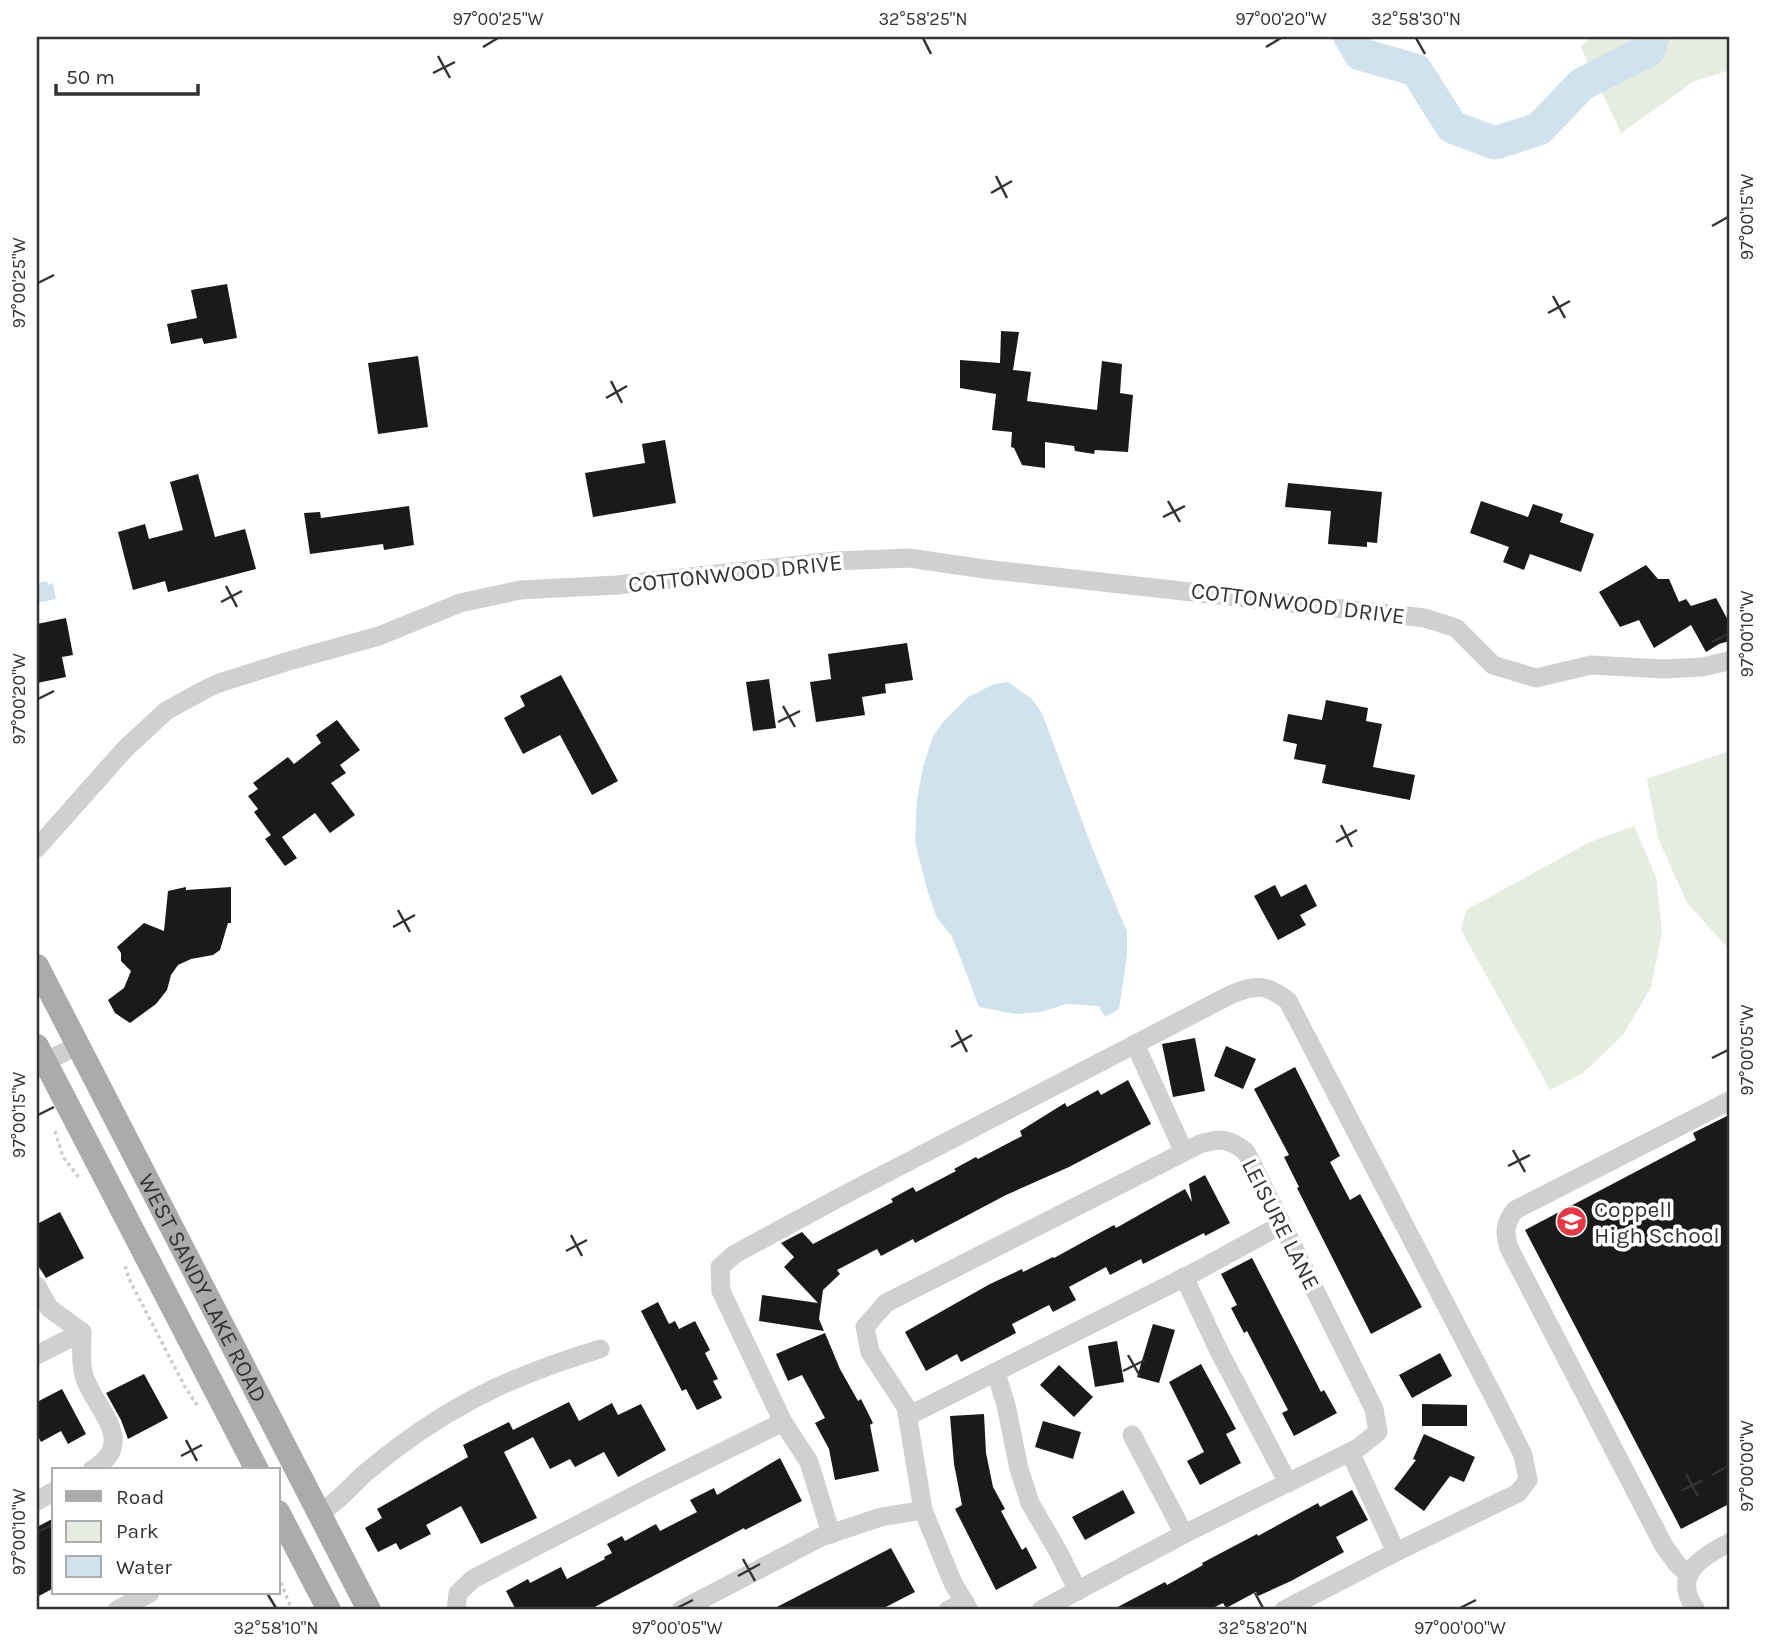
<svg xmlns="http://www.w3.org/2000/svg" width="1766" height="1647" font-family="Karla,sans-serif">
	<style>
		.green { fill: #e6ecdf }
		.water { fill: #cfe2ee }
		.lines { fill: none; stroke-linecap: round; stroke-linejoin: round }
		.river { stroke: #cfe2ee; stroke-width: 33 }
		.building { fill: #1a1a1a }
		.path { stroke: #cdcdcd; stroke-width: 3.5; stroke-dasharray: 3.5 3.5; stroke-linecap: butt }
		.minor { stroke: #d0d0d0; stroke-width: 19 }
		.major { stroke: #ababab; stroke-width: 24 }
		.ticks { fill: none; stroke: #333; stroke-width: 2.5 }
		.labels { text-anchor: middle; stroke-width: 7; stroke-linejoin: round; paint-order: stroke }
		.street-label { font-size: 23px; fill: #333; stroke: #fff }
		.poi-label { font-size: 23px; fill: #333; stroke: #fff; text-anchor: start }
		.neatline { fill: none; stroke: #333; stroke-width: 2.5 }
		.ticks-label { font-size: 18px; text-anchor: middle; fill: #333 }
	</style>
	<rect width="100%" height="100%" fill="#fff"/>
	<!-- green -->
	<g class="green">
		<path d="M 1591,37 L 1729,37 L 1729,70 L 1693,82 L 1621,133 L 1581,47 Z"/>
		<path d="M 1729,751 L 1729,949 L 1687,903 L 1658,838 L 1647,779 Z"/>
		<path d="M 1634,826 L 1656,877 L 1662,932 L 1651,987 L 1623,1035 L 1583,1073 L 1550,1090 L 1461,930 L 1466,910 L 1590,842 Z"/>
	</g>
	<!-- water -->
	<g class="water">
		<path d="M 47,581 L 48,585 L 53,583 L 56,599 L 37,603 L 37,583 Z"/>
		<path d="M 1008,682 L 1032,699 L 1042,713 L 1091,845 L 1127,932 L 1127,955 L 1119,1009 L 1105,1017 L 1099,1006 L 1067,1004 L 1041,1012 L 1015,1014 L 979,1007 L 952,936 L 937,918 L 928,893 L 915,842 L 917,800 L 923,767 L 933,736 L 945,720 L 968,697 L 994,684 Z"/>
	</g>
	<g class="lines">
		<!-- river -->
		<path class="river" d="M 1350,37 L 1360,54 L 1416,70 L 1452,127 L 1495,143 L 1539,129 L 1582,84 L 1649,50 L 1653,37"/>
	</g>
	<!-- building -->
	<g class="building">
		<path d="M 227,284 L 237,338 L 204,344 L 202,338 L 171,344 L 167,324 L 197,318 L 191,290 Z"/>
		<path d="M 1001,331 L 1019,332 L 1013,370 L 1031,372 L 1027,401 L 1097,410 L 1102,361 L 1122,364 L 1120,393 L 1133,395 L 1128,452 L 1095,450 L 1094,454 L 1075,451 L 1074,446 L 1045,442 L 1045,468 L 1022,465 L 1014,448 L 1011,447 L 1012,432 L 992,430 L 996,394 L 960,388 L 960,360 L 1000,363 Z"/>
		<path d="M 418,356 L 428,427 L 378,434 L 368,363 Z"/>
		<path d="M 665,440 L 676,503 L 593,517 L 585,473 L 645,463 L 642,444 Z"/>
		<path d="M 198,474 L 215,537 L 245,529 L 256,569 L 168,592 L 165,581 L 133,590 L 118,532 L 145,524 L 149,539 L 183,530 L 170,482 Z"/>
		<path d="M 1288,483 L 1382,492 L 1377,543 L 1367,542 L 1367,547 L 1328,544 L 1331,511 L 1285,507 Z"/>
		<path d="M 1481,501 L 1528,517 L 1533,504 L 1563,514 L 1560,522 L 1594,534 L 1581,572 L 1530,554 L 1524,570 L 1503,562 L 1509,547 L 1470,533 Z"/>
		<path d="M 409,506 L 414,545 L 384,550 L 383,544 L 310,554 L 304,513 L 320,512 L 321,518 Z"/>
		<path d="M 1646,565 L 1658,579 L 1669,579 L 1679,602 L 1686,599 L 1691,606 L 1716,598 L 1729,622 L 1729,641 L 1719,644 L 1706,652 L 1691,625 L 1654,648 L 1639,620 L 1620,627 L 1599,592 Z"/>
		<path d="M 66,618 L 73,655 L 62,657 L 66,677 L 37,683 L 37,624 Z"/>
		<path d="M 907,643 L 913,680 L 885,684 L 886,693 L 862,697 L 865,715 L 816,722 L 810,682 L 831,679 L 828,654 Z"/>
		<path d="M 561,675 L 618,781 L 592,795 L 560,735 L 523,754 L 504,718 L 525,706 L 520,696 Z"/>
		<path d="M 769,679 L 776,728 L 753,731 L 746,682 Z"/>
		<path d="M 1326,700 L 1368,708 L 1366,721 L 1382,724 L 1373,767 L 1415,775 L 1410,800 L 1322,783 L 1326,765 L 1294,759 L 1297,744 L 1283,741 L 1288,714 L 1322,720 Z"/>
		<path d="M 337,720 L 360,750 L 340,765 L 346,773 L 331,783 L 355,815 L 330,833 L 315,813 L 282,837 L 297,858 L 285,866 L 265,839 L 271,835 L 254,812 L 258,809 L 248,796 L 258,789 L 253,783 L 288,757 L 294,764 L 321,743 L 316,735 Z"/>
		<path d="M 1306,884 L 1317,906 L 1300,915 L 1306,925 L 1278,940 L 1254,896 L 1275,885 L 1281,897 Z"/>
		<path d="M 186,887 L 186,890 L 231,887 L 231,923 L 228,923 L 220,950 L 213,955 L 191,959 L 178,965 L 171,975 L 167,990 L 156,1004 L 130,1023 L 115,1013 L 108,1000 L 124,988 L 131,971 L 121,961 L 121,953 L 117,947 L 144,923 L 164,931 L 168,891 Z"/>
		<path d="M 1195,1038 L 1205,1091 L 1173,1097 L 1162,1044 Z"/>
		<path d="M 1226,1046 L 1256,1059 L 1243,1089 L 1214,1076 Z"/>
		<path d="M 1295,1067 L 1340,1156 L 1330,1162 L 1350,1200 L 1360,1194 L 1422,1307 L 1371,1334 L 1297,1188 L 1299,1187 L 1284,1157 L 1289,1155 L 1254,1089 Z"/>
		<path d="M 1128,1080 L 1151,1124 L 1069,1167 L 1006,1195 L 915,1243 L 913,1239 L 881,1256 L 877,1249 L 837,1270 L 840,1274 L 823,1290 L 819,1319 L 824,1331 L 759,1321 L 762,1295 L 818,1303 L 784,1267 L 794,1257 L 781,1243 L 802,1232 L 813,1244 L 893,1202 L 891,1199 L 913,1187 L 916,1192 L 956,1171 L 954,1169 L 976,1157 L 978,1159 L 1022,1136 L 1020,1131 L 1065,1103 L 1067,1107 L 1098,1090 L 1101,1095 Z"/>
		<path d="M 1729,1115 L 1729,1504 L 1681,1529 L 1525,1230 L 1696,1140 L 1693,1133 Z"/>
		<path d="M 1205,1175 L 1230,1223 L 1205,1236 L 1204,1233 L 1143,1264 L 1141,1259 L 1110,1275 L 1106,1267 L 1069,1287 L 1076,1300 L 1053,1312 L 1049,1305 L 1012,1324 L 1016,1333 L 961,1362 L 957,1354 L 926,1371 L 905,1332 L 990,1284 L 1022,1269 L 1023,1272 L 1053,1257 L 1054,1258 L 1114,1225 L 1116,1228 L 1185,1189 L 1192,1202 L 1189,1184 Z"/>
		<path d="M 60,1212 L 84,1258 L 46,1278 L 37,1264 L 37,1224 Z"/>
		<path d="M 1252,1258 L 1321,1392 L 1324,1390 L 1337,1413 L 1294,1436 L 1282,1413 L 1288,1410 L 1247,1331 L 1244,1333 L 1231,1308 L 1237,1305 L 1221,1274 Z"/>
		<path d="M 658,1302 L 669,1324 L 675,1321 L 679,1329 L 695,1321 L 710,1350 L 705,1353 L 718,1379 L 713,1381 L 722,1398 L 697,1410 L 686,1389 L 682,1391 L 641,1311 Z"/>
		<path d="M 1153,1324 L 1175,1330 L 1159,1383 L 1137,1377 Z"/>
		<path d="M 825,1333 L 840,1369 L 858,1401 L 861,1399 L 873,1423 L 870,1425 L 879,1471 L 835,1480 L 829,1449 L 815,1423 L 825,1418 L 802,1375 L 788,1381 L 776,1354 Z"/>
		<path d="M 1117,1341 L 1124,1382 L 1095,1387 L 1088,1346 Z"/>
		<path d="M 1440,1353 L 1452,1376 L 1412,1398 L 1399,1375 Z"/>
		<path d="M 1201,1364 L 1236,1429 L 1226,1434 L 1241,1463 L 1200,1485 L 1187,1461 L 1204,1452 L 1169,1382 Z"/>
		<path d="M 1059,1365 L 1093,1397 L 1074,1417 L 1040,1385 Z"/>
		<path d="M 144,1374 L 168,1418 L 128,1439 L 121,1420 L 106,1393 Z"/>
		<path d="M 62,1389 L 86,1434 L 68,1444 L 61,1431 L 41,1442 L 37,1434 L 37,1402 Z"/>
		<path d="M 569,1402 L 579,1421 L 612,1403 L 618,1415 L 641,1404 L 666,1450 L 618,1477 L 604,1452 L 575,1467 L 570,1459 L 550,1469 L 533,1437 L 504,1452 L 537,1518 L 481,1544 L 461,1506 L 426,1525 L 431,1534 L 400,1550 L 396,1543 L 378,1552 L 365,1528 L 382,1518 L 377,1509 L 468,1457 L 463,1445 L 509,1422 L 513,1430 Z"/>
		<path d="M 1422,1404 L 1467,1405 L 1467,1426 L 1422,1426 Z"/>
		<path d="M 984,1414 L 986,1453 L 993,1487 L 1005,1509 L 1001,1511 L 1022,1550 L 1026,1547 L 1037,1568 L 996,1590 L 955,1509 L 962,1505 L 954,1464 L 950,1416 Z"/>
		<path d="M 1043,1421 L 1081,1432 L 1073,1459 L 1035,1447 Z"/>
		<path d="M 1424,1434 L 1475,1457 L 1464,1482 L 1450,1476 L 1424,1511 L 1394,1489 L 1416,1460 L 1413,1459 Z"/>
		<path d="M 780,1458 L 802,1501 L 745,1530 L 744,1528 L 589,1610 L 516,1610 L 506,1591 L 528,1579 L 530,1583 L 561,1567 L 567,1579 L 605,1559 L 604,1557 L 612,1553 L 607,1544 L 622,1536 L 625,1541 L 656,1524 L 660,1531 L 697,1512 L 690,1500 L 714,1488 L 717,1495 Z"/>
		<path d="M 1123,1490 L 1135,1513 L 1085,1540 L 1072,1517 Z"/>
		<path d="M 1352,1490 L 1368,1520 L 1336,1537 L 1344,1552 L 1291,1581 L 1258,1596 L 1256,1592 L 1226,1608 L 1223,1603 L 1209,1610 L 1112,1610 L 1165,1582 L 1167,1585 L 1203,1565 L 1202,1563 L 1257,1534 L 1258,1536 L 1318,1503 L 1320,1507 Z"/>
		<path d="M 54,1518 L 54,1588 L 37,1597 L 37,1527 Z"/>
		<path d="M 891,1548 L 915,1592 L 880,1610 L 771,1610 Z"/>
	</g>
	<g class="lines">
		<!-- path -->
		<g class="path">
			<path d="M 55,1131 L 63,1157 L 80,1179"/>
			<path d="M 125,1266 L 129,1279 L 185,1387 L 197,1405"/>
			<path d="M 278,1576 L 292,1610"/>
		</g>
		<!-- minor -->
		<g class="minor">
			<path d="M 37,848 L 125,749 L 166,711 L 204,690 L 219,683 L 292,660 L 379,636 L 460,603 L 520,590 L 617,585 L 835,561 L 909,558 L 984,569 L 1425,618 L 1456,628 L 1493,665 L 1536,678 L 1591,665 L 1664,669 L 1702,667 L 1729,661"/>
			<path d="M 1135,1044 L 1184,1152"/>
			<path d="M 37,1066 L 78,1045"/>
			<path d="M 1184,1277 L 1218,1349 L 1288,1483"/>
			<path d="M 37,1286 L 49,1308 L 82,1332"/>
			<path d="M 82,1332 C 82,1346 80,1362 84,1376 C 95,1410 139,1442 92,1470"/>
			<path d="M 37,1355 L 82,1332"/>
			<path d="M 996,1373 L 1006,1405 L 1019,1469 L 1030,1503 L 1059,1553 L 1078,1591"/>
			<path d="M 908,1416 L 1197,1271 L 1281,1225"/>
			<path d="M 1132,1435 L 1184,1534"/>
			<path d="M 1350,1452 L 1396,1552"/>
			<path d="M 37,1501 L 54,1491"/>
			<path d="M 319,1513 C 337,1503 349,1488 364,1474 C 375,1465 386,1456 398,1447 C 463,1398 522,1373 600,1349"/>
			<path d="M 831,1534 L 809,1462 L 783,1422 L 721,1291 L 720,1267 L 735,1254 L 846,1194 L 1232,994 C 1257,984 1266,984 1288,1001 L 1500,1409 L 1523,1455 L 1528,1480 L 1518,1493 L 1396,1552 L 1284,1610"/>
			<path d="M 1689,1575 L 1677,1564 L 1664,1546 L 1509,1248 C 1504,1232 1505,1223 1515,1210 L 1729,1101"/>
			<path d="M 117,1610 L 150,1593"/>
			<path d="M 456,1610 L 458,1593 L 473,1579 L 649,1488 L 783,1422"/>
			<path d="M 681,1610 L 821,1537 L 881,1517 L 923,1510"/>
			<path d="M 948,1610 L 965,1602"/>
			<path d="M 969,1610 L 953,1583 L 923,1510 L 906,1407 L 870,1352 L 865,1327 L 886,1303 L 1200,1144 C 1220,1138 1229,1138 1246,1152 L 1374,1409 L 1378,1432 L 1358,1448 L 1184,1534 L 1041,1610"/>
			<path d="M 1696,1610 C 1671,1575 1701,1557 1729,1543"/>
		</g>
		<!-- major -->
		<g class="major">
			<path id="s1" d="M 37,966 L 369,1610"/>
			<path d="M 37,1046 L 257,1470"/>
			<path d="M 278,1512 L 329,1610"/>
		</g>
	</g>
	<!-- ticks -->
	<path class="ticks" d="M 923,38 L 931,54M 1416,38 L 1425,54M 483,47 L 498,38M 1266,47 L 1281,38M 438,56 L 450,78M 433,73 L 455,62M 996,176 L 1007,198M 991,193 L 1012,181M 1712,226 L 1728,217M 38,283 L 54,275M 1553,296 L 1565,318M 1548,313 L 1570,301M 611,381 L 622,403M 606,398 L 627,386M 1168,501 L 1180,522M 1163,517 L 1185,506M 226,586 L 237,607M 221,602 L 242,591M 1712,642 L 1728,634M 38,699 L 54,691M 783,706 L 795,727M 778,722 L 800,711M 1341,825 L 1352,847M 1336,842 L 1357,830M 398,910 L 410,932M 393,927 L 415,915M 956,1030 L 967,1052M 951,1047 L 972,1035M 1712,1058 L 1728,1050M 38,1115 L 54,1107M 1513,1150 L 1525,1172M 1508,1166 L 1530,1155M 571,1235 L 582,1256M 566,1251 L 587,1240M 1128,1355 L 1140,1376M 1123,1371 L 1145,1360M 186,1440 L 197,1461M 181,1456 L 202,1445M 1686,1474 L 1698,1496M 1712,1475 L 1728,1466M 1681,1491 L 1703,1480M 38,1532 L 54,1524M 743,1559 L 755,1581M 738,1576 L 760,1564M 267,1593 L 276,1608M 1255,1593 L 1263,1608M 677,1608 L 693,1600M 1460,1608 L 1476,1600"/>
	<!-- icons -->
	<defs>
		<symbol id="school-disc" viewBox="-11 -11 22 22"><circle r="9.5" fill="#e63946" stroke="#fff"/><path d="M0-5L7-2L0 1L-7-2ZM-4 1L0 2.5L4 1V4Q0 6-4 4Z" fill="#fff"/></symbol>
	</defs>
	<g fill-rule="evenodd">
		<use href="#school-disc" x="1554" y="1204" width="35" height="35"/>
	</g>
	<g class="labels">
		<!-- street labels -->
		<g class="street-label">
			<text transform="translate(735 573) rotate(-6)" y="8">COTTONWOOD DRIVE</text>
			<text transform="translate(1298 603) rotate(7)" y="8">COTTONWOOD DRIVE</text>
			<text transform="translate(1281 1224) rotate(63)" y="8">LEISURE LANE</text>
			<text dy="8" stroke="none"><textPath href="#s1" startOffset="362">WEST SANDY LAKE ROAD</textPath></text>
		</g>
		<!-- poi labels -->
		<g class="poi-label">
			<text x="1594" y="1217">Coppell<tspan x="1594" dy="26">High School</tspan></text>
		</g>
	</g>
	<!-- border -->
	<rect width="1766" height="1647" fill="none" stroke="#ffffff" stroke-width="77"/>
	<!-- legend -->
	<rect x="52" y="1468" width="228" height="126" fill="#ffffff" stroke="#adadad" stroke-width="2"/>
	<rect x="66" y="1491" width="35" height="10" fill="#ababab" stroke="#adadad" stroke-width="2"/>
	<text x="116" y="1504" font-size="21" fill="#333333">Road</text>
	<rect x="66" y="1521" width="35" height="21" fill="#e6ecdf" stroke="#adadad" stroke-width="2"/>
	<text x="116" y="1538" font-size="21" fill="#333333">Park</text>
	<rect x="66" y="1556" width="35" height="21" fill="#cfe2ee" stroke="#adadad" stroke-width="2"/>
	<text x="116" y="1574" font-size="21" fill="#333333">Water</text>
	<!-- scale -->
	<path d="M56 84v10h142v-10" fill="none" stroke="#333333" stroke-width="3.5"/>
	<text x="66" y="84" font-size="21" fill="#333333" stroke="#ffffff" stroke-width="5" paint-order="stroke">50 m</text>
	<rect x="38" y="38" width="1690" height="1570" class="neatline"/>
	<g class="ticks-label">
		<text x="498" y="25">97°00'25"W</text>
		<text x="923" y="25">32°58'25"N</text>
		<text x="1281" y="25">97°00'20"W</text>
		<text x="1416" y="25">32°58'30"N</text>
		<text transform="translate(1747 217) rotate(-90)" y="6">97°00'15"W</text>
		<text transform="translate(19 283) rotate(-90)" y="6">97°00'25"W</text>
		<text transform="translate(1747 634) rotate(-90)" y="6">97°00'10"W</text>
		<text transform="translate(19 699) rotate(-90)" y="6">97°00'20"W</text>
		<text transform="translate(1747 1050) rotate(-90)" y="6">97°00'05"W</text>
		<text transform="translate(19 1115) rotate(-90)" y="6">97°00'15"W</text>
		<text transform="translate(1747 1466) rotate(-90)" y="6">97°00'00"W</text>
		<text transform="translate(19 1532) rotate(-90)" y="6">97°00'10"W</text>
		<text x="276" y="1634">32°58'10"N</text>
		<text x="677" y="1634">97°00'05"W</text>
		<text x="1263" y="1634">32°58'20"N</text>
		<text x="1460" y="1634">97°00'00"W</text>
	</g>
</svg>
